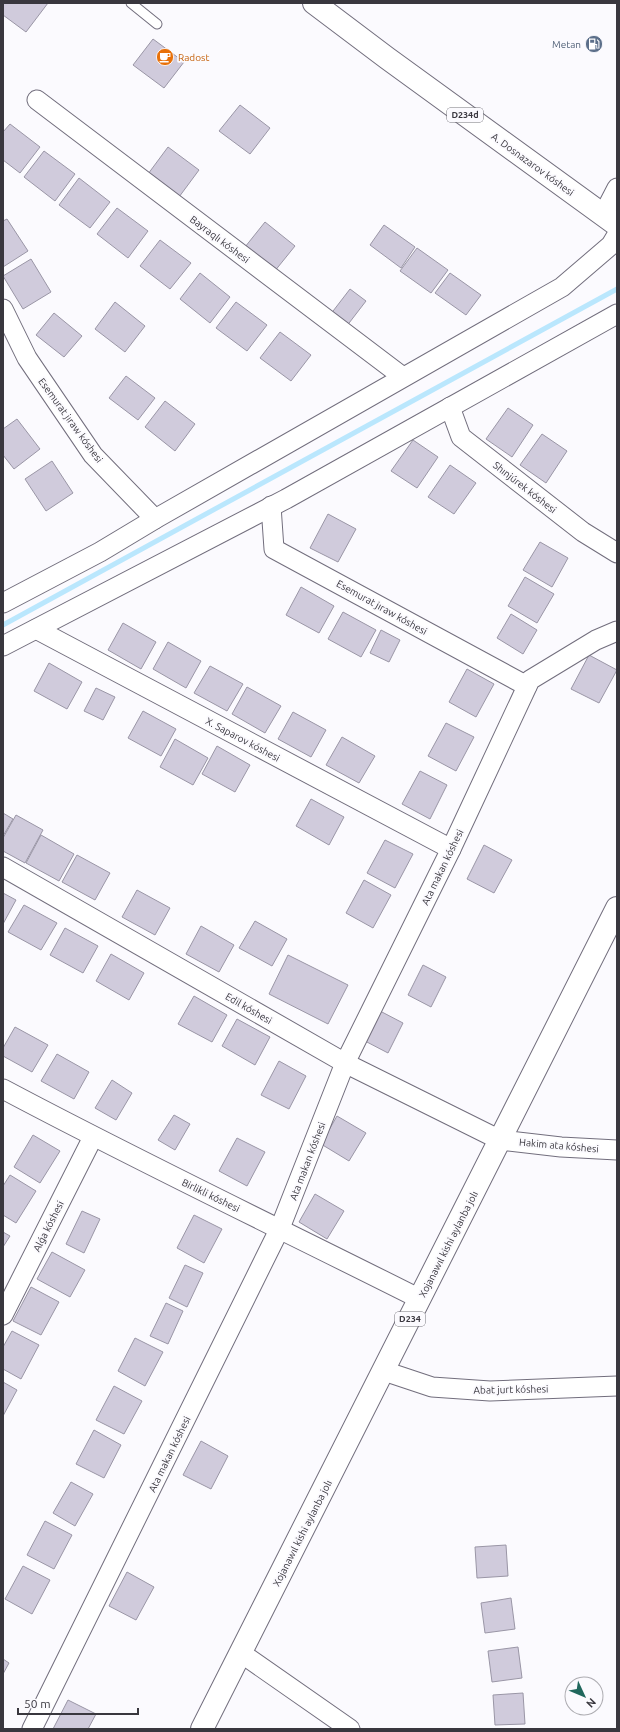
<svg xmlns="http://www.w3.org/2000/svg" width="620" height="1732" font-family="Ubuntu,sans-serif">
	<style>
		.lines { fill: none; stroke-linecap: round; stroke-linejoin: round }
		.stream { stroke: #bae7fd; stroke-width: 5 }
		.building { fill: #d0cbdc; stroke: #9a96a6 }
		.lane-casing { stroke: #726e7d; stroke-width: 11 }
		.street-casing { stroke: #726e7d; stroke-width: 21 }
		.primary-casing { stroke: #726e7d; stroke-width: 24 }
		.lane { stroke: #fff; stroke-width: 9 }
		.street { stroke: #fff; stroke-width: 19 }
		.primary { stroke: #fff; stroke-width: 22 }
		.labels { text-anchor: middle; stroke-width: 3.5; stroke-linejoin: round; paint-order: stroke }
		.shield { fill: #fbfafe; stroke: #737278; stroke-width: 1 }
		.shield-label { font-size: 9px; font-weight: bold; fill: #39373e }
		.service-label { font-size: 10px; fill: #4e5e75; stroke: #fbfafe; text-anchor: end }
		.food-label { font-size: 10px; fill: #c56008; stroke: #fbfafe; text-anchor: start }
		.street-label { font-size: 10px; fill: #39373e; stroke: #fbfafe }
	</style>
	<rect width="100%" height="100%" fill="#fbfafe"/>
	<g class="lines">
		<!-- stream -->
		<path class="stream" d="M 3,625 L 617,289"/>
	</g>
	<!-- building -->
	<g class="building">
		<path d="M 3,3 L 48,3 L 26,32 L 3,15 Z"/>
		<path d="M 153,39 L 184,62 L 164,88 L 133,65 Z"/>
		<path d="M 240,105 L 270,128 L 250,154 L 219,131 Z"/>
		<path d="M 10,124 L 40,147 L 20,173 L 3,160 L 3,132 Z"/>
		<path d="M 168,147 L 199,170 L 179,197 L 148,174 Z"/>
		<path d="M 44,151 L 75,174 L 55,201 L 24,177 Z"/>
		<path d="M 79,178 L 110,202 L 90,228 L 59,205 Z"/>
		<path d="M 117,208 L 148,231 L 128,258 L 97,234 Z"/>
		<path d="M 7,219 L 28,251 L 3,267 L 3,221 Z"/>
		<path d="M 265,222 L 295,246 L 274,272 L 245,247 Z"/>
		<path d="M 384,225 L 415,247 L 401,268 L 370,245 Z"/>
		<path d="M 160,240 L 191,263 L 170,289 L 140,266 Z"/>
		<path d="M 417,248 L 448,270 L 431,293 L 400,271 Z"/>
		<path d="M 31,259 L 51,292 L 23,309 L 3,276 Z"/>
		<path d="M 200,273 L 230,297 L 210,323 L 180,299 Z"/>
		<path d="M 450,273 L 481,295 L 466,315 L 435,293 Z"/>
		<path d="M 350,289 L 366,301 L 346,327 L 330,315 Z"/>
		<path d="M 115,302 L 145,326 L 125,352 L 95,329 Z"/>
		<path d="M 236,302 L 267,325 L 247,351 L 216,328 Z"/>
		<path d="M 54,313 L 82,336 L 64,357 L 36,335 Z"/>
		<path d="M 280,332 L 311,355 L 291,381 L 260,358 Z"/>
		<path d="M 126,376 L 155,398 L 138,420 L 109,398 Z"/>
		<path d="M 165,401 L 195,424 L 175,451 L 145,427 Z"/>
		<path d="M 508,408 L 533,425 L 512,457 L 486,439 Z"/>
		<path d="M 17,419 L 40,449 L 14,469 L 3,455 L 3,429 Z"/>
		<path d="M 542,434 L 567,451 L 546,483 L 520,465 Z"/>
		<path d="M 413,440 L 438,457 L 417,488 L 391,471 Z"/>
		<path d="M 52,461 L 73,493 L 46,511 L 25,479 Z"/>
		<path d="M 450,465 L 476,483 L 454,514 L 428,497 Z"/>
		<path d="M 328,514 L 356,529 L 338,562 L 310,548 Z"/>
		<path d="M 540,542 L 568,558 L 552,587 L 523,570 Z"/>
		<path d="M 525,577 L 554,594 L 537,623 L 508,606 Z"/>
		<path d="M 301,587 L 334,606 L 319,633 L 286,615 Z"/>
		<path d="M 343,612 L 376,630 L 361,657 L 328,639 Z"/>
		<path d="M 511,614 L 537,630 L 523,654 L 497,638 Z"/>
		<path d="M 123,623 L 156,642 L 141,669 L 108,650 Z"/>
		<path d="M 381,630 L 400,640 L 389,662 L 370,653 Z"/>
		<path d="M 168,642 L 201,661 L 186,688 L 153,669 Z"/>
		<path d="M 589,655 L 617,670 L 599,703 L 571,689 Z"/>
		<path d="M 49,663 L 82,682 L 67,709 L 34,691 Z"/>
		<path d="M 210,666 L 243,684 L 227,711 L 194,693 Z"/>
		<path d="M 467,669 L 494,684 L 476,717 L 449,702 Z"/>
		<path d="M 247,687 L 281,706 L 265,733 L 232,714 Z"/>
		<path d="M 96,688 L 115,697 L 103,720 L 84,711 Z"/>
		<path d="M 143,711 L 176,729 L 161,756 L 128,738 Z"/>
		<path d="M 293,712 L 326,730 L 311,757 L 278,739 Z"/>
		<path d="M 446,723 L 474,737 L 456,771 L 428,756 Z"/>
		<path d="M 342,737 L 375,756 L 359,783 L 326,765 Z"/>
		<path d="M 175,739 L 208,758 L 193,785 L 160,767 Z"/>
		<path d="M 217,746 L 250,765 L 235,792 L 202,774 Z"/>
		<path d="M 420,771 L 447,785 L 430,819 L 402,804 Z"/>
		<path d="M 311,799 L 344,817 L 329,845 L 296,826 Z"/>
		<path d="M 3,813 L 13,819 L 3,836 Z"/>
		<path d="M 16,815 L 43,830 L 25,863 L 3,851 L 3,838 Z"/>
		<path d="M 41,835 L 74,854 L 59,881 L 26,863 Z"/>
		<path d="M 385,840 L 413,854 L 395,888 L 367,873 Z"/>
		<path d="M 484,845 L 512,860 L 494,893 L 467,879 Z"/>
		<path d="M 77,855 L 110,873 L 95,900 L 62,882 Z"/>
		<path d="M 364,880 L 391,895 L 373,928 L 346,913 Z"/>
		<path d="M 137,890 L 170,908 L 155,935 L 122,917 Z"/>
		<path d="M 3,893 L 16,900 L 3,924 Z"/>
		<path d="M 24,905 L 57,923 L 41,950 L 8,932 Z"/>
		<path d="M 255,921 L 287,939 L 272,966 L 239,948 Z"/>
		<path d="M 201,926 L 234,945 L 219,972 L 186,954 Z"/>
		<path d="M 65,928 L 98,946 L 83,973 L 50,955 Z"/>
		<path d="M 111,954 L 144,973 L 129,1000 L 96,981 Z"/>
		<path d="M 288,955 L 348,985 L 328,1024 L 269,994 Z"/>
		<path d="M 423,965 L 446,977 L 431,1007 L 408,995 Z"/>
		<path d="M 194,996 L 227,1015 L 212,1042 L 178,1024 Z"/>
		<path d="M 380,1011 L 403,1023 L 388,1053 L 365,1041 Z"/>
		<path d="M 237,1019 L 270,1037 L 255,1065 L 222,1046 Z"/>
		<path d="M 15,1027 L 48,1045 L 32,1072 L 3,1056 L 3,1048 Z"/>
		<path d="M 57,1054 L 89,1072 L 74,1099 L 41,1081 Z"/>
		<path d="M 279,1061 L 306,1076 L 289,1109 L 261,1095 Z"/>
		<path d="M 112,1080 L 132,1093 L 116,1120 L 95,1108 Z"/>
		<path d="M 174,1115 L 190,1124 L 175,1150 L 158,1140 Z"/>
		<path d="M 337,1116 L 366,1133 L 349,1161 L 321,1144 Z"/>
		<path d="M 33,1135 L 60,1151 L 40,1183 L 14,1167 Z"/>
		<path d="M 237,1138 L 265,1152 L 247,1186 L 219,1171 Z"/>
		<path d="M 10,1175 L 36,1191 L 16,1223 L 3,1215 L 3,1186 Z"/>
		<path d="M 315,1194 L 344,1211 L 327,1239 L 299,1222 Z"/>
		<path d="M 82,1211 L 100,1219 L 84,1253 L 66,1244 Z"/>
		<path d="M 194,1215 L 222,1229 L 204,1263 L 177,1248 Z"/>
		<path d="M 3,1232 L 10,1236 L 3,1247 Z"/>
		<path d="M 52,1252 L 85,1270 L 70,1297 L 37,1279 Z"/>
		<path d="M 185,1265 L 203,1273 L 187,1307 L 169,1298 Z"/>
		<path d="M 31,1287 L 59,1302 L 41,1335 L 13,1321 Z"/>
		<path d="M 166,1303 L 183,1311 L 168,1344 L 150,1336 Z"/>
		<path d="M 12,1331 L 39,1345 L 21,1379 L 3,1369 L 3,1347 Z"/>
		<path d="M 135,1338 L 163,1352 L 145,1386 L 118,1371 Z"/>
		<path d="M 3,1382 L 17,1390 L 3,1416 Z"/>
		<path d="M 114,1386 L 142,1401 L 124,1434 L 96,1420 Z"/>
		<path d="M 94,1430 L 121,1445 L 104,1478 L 76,1464 Z"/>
		<path d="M 201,1441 L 228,1456 L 211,1489 L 183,1475 Z"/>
		<path d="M 71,1482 L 93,1494 L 75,1526 L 53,1513 Z"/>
		<path d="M 45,1521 L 72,1535 L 54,1569 L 27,1555 Z"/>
		<path d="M 506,1545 L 508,1576 L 477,1578 L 475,1547 Z"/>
		<path d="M 23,1566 L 50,1580 L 32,1614 L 5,1599 Z"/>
		<path d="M 127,1572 L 154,1587 L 136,1620 L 109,1606 Z"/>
		<path d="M 511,1598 L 515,1629 L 485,1633 L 481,1603 Z"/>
		<path d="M 518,1647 L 522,1678 L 492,1682 L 488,1651 Z"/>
		<path d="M 3,1659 L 9,1663 L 3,1674 Z"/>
		<path d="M 523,1693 L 525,1724 L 495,1725 L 493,1695 Z"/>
		<path d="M 68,1700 L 96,1714 L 88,1729 L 53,1729 Z"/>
	</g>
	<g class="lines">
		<defs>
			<path id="lane" d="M 131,3 L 157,24"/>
			<g id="street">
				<path d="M 37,100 L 403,377"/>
				<path d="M 603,215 L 617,188"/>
				<path d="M 3,309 L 27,358 L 93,455 L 155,519"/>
				<path d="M 450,407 L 461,437 L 583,532 L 617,553"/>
				<path d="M 271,506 L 274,549 L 527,686"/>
				<path d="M 3,603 L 100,552 L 155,519 L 562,287 L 611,245 L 617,235"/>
				<path d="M 36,629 L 451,849"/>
				<path d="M 3,646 L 286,499 L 617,314"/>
				<path d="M 3,867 L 345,1063 L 500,1140 L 561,1147 L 617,1150"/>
				<path d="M 3,1089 C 140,1162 281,1229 420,1299"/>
				<path d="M 3,1315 L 93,1137"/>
				<path d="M 384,1371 L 432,1387 L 490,1391 L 617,1386"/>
				<path d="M 241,1653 L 350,1729"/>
				<path d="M 32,1729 L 280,1228 L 345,1063 L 451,849 L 530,680 L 596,640 L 617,631"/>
			</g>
			<g id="primary">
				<path d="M 314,3 L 387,58 L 617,225"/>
				<path d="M 202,1729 L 617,908"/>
			</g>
		</defs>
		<!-- lane casing -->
		<use href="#lane" class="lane-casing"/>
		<!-- street casing -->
		<use href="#street" class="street-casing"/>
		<!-- primary casing -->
		<use href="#primary" class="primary-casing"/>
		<!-- lane -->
		<use href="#lane" class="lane"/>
		<!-- street -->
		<use href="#street" class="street"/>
		<!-- primary -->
		<use href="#primary" class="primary"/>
	</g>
	<!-- icons -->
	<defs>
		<symbol id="fuel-disc" viewBox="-11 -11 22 22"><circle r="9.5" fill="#5c6f8a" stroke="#fbfafe"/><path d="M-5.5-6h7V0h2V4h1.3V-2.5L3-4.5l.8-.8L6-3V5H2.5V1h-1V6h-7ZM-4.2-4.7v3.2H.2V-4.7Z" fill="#fff"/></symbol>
		<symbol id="cafe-disc" viewBox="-11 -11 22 22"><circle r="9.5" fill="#e8710a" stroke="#fbfafe"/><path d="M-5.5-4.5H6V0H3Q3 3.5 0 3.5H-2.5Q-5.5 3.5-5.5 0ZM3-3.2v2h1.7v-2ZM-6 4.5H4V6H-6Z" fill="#fff"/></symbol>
	</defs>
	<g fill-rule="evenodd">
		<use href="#fuel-disc" x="584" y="34" width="20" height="20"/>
		<use href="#cafe-disc" x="155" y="47" width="20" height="20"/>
	</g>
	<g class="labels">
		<!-- shield labels -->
		<g class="shield">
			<rect x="447" y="108" width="36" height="14" rx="3"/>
			<rect x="395" y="1312" width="30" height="14" rx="3"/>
		</g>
		<g class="shield-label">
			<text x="465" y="118">D234d</text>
			<text x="410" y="1322">D234</text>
		</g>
		<!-- service labels -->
		<g class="service-label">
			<text x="581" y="48">Metan</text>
		</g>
		<!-- food labels -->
		<g class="food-label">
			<text x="178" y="61">Radost</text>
		</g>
		<!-- street labels -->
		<g class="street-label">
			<text transform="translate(533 164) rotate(36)" y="4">A. Dosnazarov kóshesi</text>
			<text transform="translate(220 239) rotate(37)" y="4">Bayraqlı kóshesi</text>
			<text transform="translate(71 420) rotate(54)" y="4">Esemurat jıraw kóshesi</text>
			<text transform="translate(525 487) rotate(38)" y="4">Shınjúrek kóshesi</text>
			<text transform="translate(382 607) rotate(29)" y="4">Esemurat jıraw kóshesi</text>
			<text transform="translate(243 739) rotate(28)" y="4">X. Saparov kóshesi</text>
			<text transform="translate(442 867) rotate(-64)" y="4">Ata makan kóshesi</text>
			<text transform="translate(249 1008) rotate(30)" y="4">Edil kóshesi</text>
			<text transform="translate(559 1145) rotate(5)" y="4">Hakim ata kóshesi</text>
			<text transform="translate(307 1161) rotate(-69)" y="4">Ata makan kóshesi</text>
			<text transform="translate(211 1195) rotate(26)" y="4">Birlikli kóshesi</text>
			<text transform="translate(48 1226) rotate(-63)" y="4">Alǵa kóshesi</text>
			<text transform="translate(448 1244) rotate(-63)" y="4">Xojanawıl kishi aylanba jolı</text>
			<text transform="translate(511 1389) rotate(-1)" y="4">Abat jurt kóshesi</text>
			<text transform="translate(169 1454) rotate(-64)" y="4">Ata makan kóshesi</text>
			<text transform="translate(302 1533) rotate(-63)" y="4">Xojanawıl kishi aylanba jolı</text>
		</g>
	</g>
	<!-- border -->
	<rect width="620" height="1732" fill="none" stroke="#39373e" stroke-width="8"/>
	<!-- north arrow -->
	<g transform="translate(584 1696) rotate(134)"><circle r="19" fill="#fbfafe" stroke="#adacb1"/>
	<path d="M0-3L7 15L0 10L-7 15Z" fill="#20675c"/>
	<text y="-6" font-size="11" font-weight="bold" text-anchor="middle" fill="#39373e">N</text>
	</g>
	<!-- scale -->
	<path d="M18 1708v6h120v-6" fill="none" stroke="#39373e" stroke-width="2"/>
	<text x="24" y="1708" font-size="12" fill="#39373e" stroke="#fbfafe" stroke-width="3" paint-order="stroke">50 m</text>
</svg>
